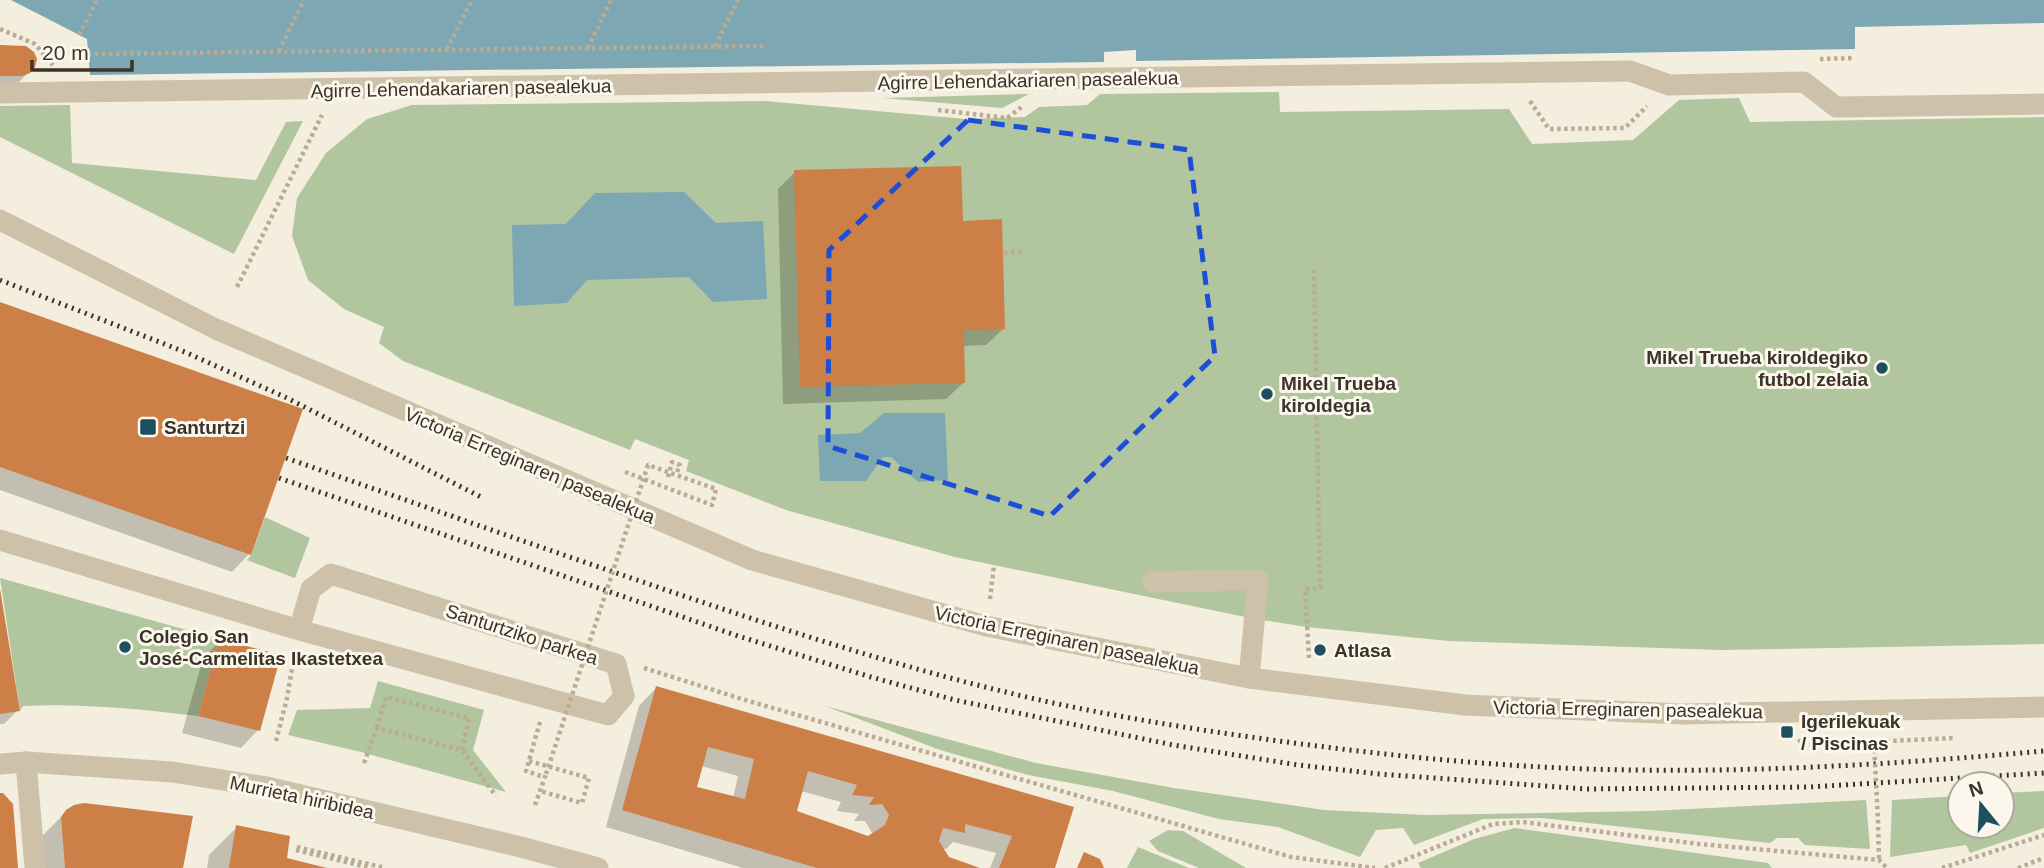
<svg xmlns="http://www.w3.org/2000/svg" width="2044" height="868" font-family="Helvetica,sans-serif">
	<style>
		.green { fill: #b1c59e }
		.water { fill: #7da7b3 }
		.shadow { fill: #0003; fill-rule: evenodd }
		.building { fill: #cc7f46; fill-rule: evenodd }
		.lines { fill: none; stroke-linecap: round; stroke-linejoin: round }
		.path { stroke: #baab94; stroke-width: 4.5; stroke-dasharray: 3.5 3.5; stroke-linecap: butt }
		.minor { stroke: #cec1aa; stroke-width: 21 }
		.rail { stroke: #3b322a; stroke-width: 5; stroke-dasharray: 2 5; stroke-linecap: butt }
		.path-bridge { stroke: #baab94; stroke-width: 4.5; stroke-dasharray: 3.5 3.5; stroke-linecap: butt }
		.marked { fill: none; stroke: #1d4ed8; stroke-width: 5; stroke-dasharray: 14 9; stroke-linejoin: round }
		.poi-dot { fill: #1d4f5f; stroke: #fbf7ed; stroke-width: 2.5 }
		.labels { text-anchor: middle; stroke-width: 6; stroke-linejoin: round; paint-order: stroke }
		.street-label { font-size: 19px; fill: #3b322a; stroke: #fbf7ed }
		.poi-label { font-size: 19px; font-weight: bold; fill: #3b322a; stroke: #fbf7ed; text-anchor: start }
	</style>
	<rect width="100%" height="100%" fill="#f4eedf"/>
	<!-- green -->
	<g class="green">
		<path d="M 1279,92 L 1280,112 L 1509,109 L 1532,144 L 1633,140 L 1679,100 L 1739,98 L 1750,122 L 2044,117 L 2044,644 L 1721,650 L 1449,641 L 1307,627 L 1255,619 L 955,557 L 786,510 L 686,471 L 689,460 L 635,439 L 630,450 L 403,361 L 379,343 L 384,327 L 344,309 L 308,280 L 292,236 L 297,198 L 326,153 L 367,119 L 412,105 L 765,101 L 966,119 L 1025,117 L 1039,107 L 1087,105 L 1100,94 Z"/>
		<path d="M 1029,94 L 1002,108 L 883,98 Z"/>
		<path d="M 70,105 L 72,163 L 256,180 L 286,122 L 303,121 L 234,254 L 0,137 L 0,106 Z"/>
		<path d="M 265,517 L 310,538 L 295,578 L 247,560 L 251,555 Z"/>
		<path d="M 0,578 L 219,639 L 198,716 C 140,709 81,703 23,706 L 20,711 Z"/>
		<path d="M 378,681 L 484,710 L 473,750 L 506,792 L 361,752 L 288,735 L 297,710 L 370,708 Z"/>
		<path d="M 825,706 L 1036,763 L 1174,788 L 1324,810 L 1426,815 L 1650,811 L 1866,800 L 1870,849 L 1805,845 L 1798,838 L 1777,838 L 1770,843 L 1542,818 L 1483,819 L 1414,845 L 1403,828 L 1376,830 L 1360,857 L 1278,827 L 1219,819 L 1113,791 L 1028,775 L 940,750 Z"/>
		<path d="M 2044,791 L 2044,828 L 1970,853 L 1966,845 L 1890,857 L 1892,800 L 1960,796 L 1960,826 L 2002,826 L 2002,793 Z"/>
		<path d="M 1515,828 L 1768,863 L 1772,868 L 1421,868 L 1418,863 L 1474,839 Z"/>
		<path d="M 1168,830 L 1183,831 L 1246,868 L 1199,868 L 1158,851 L 1149,841 Z"/>
		<path d="M 1138,847 L 1189,868 L 1127,868 Z"/>
	</g>
	<!-- water -->
	<g class="water">
		<path d="M 11,0 L 2044,0 L 2044,23 L 1855,27 L 1855,49 L 1136,61 L 1136,50 L 1104,52 L 1104,62 L 90,75 L 87,39 Z"/>
		<path d="M 684,192 L 716,223 L 763,221 L 767,299 L 713,302 L 689,277 L 587,280 L 567,303 L 514,306 L 512,225 L 566,224 L 595,193 Z"/>
		<path d="M 884,413 L 945,413 L 948,480 L 918,482 L 891,457 L 883,457 L 866,481 L 820,481 L 818,435 L 860,433 Z"/>
	</g>
	<!-- shadow -->
	<g class="shadow">
		<path d="M 0,47 L 29,72 L 6,95 L 0,97 Z"/>
		<path d="M 795,172 L 961,222 L 1004,328 L 986,345 L 963,346 L 964,382 L 946,399 L 783,404 L 778,189 Z"/>
		<path d="M 0,304 L 249,554 L 232,572 L 0,490 Z"/>
		<path d="M 0,590 L 18,710 L 4,724 L 0,724 Z"/>
		<path d="M 220,641 L 258,730 L 241,748 L 182,733 L 203,658 Z"/>
		<path d="M 656,688 L 1072,808 L 1053,868 L 990,868 L 996,853 L 953,842 L 946,849 L 941,848 L 948,858 L 974,868 L 743,868 L 606,827 L 639,706 ZM 701,766 L 738,776 L 733,798 L 695,788 ZM 801,791 L 841,802 L 837,811 L 859,814 L 854,821 L 865,821 L 872,833 L 872,836 L 868,838 L 795,812 Z"/>
		<path d="M 67,811 L 181,868 L 36,868 L 39,839 Z"/>
		<path d="M 237,827 L 285,860 L 324,868 L 207,868 L 209,855 Z"/>
	</g>
	<!-- building -->
	<g class="building">
		<path d="M 0,45 L 26,46 L 34,52 L 37,59 L 35,67 L 30,73 L 22,76 L 0,76 Z"/>
		<path d="M 961,166 L 963,221 L 1002,219 L 1005,329 L 964,330 L 965,383 L 800,387 L 794,170 Z"/>
		<path d="M 0,302 L 303,409 L 251,555 L 0,467 Z"/>
		<path d="M 0,589 L 20,711 L 0,714 Z"/>
		<path d="M 219,639 L 281,655 L 260,731 L 198,716 Z"/>
		<path d="M 656,686 L 1074,807 L 1055,868 L 999,868 L 1012,836 L 965,824 L 965,833 L 943,828 L 939,841 L 949,857 L 980,868 L 817,868 L 622,810 ZM 708,747 L 754,759 L 745,799 L 697,787 ZM 808,771 L 857,785 L 852,795 L 874,797 L 869,805 L 882,804 L 889,815 L 885,825 L 868,836 L 797,811 Z"/>
		<path d="M 0,793 L 3,793 L 13,804 L 18,868 L 0,868 Z"/>
		<path d="M 84,803 L 193,816 L 183,868 L 65,868 L 61,817 L 66,810 L 74,805 Z"/>
		<path d="M 236,825 L 290,836 L 287,858 L 327,868 L 229,868 Z"/>
		<path d="M 1084,852 L 1100,859 L 1104,868 L 1077,868 Z"/>
	</g>
	<g class="lines">
		<!-- path -->
		<g class="path">
			<path d="M 0,29 L 35,44 L 53,65"/>
			<path d="M 79,35 L 97,0"/>
			<path d="M 715,46 L 738,0"/>
			<path d="M 588,48 L 611,0"/>
			<path d="M 447,49 L 472,0"/>
			<path d="M 279,51 L 304,0"/>
			<path d="M 88,54 L 765,46"/>
			<path d="M 1820,59 L 1855,58"/>
			<path d="M 1530,101 L 1549,129 L 1625,128 L 1647,106"/>
			<path d="M 938,110 L 1007,118 L 1023,106"/>
			<path d="M 1004,253 L 1025,251"/>
			<path d="M 237,287 L 322,115"/>
			<path d="M 625,472 L 712,505 L 716,489"/>
			<path d="M 668,477 L 672,462 L 680,465 L 676,474"/>
			<path d="M 990,599 L 994,565"/>
			<path d="M 1309,658 L 1305,589 L 1320,588 L 1314,266"/>
			<path d="M 644,668 L 745,700 L 1291,857 L 1375,868"/>
			<path d="M 540,722 L 526,771 L 544,777"/>
			<path d="M 377,728 L 386,697 L 469,718 L 462,750"/>
			<path d="M 1799,739 L 1802,745 L 1955,738"/>
			<path d="M 276,741 L 287,698 L 294,657"/>
			<path d="M 529,761 L 589,778 L 582,803 L 540,791"/>
			<path d="M 364,763 L 377,728 L 462,750 L 496,796"/>
			<path d="M 535,805 L 546,774"/>
			<path d="M 1878,820 L 1879,860"/>
			<path d="M 297,847 L 385,868"/>
			<path d="M 296,850 L 371,868"/>
			<path d="M 1385,868 L 1493,824 L 1523,822 L 1699,844 L 1879,860 L 1887,868"/>
			<path d="M 1942,868 L 2044,835"/>
			<path d="M 2018,868 L 2044,858"/>
		</g>
		<!-- minor -->
		<g class="minor">
			<path d="M 0,93 L 1630,71 L 1669,85 L 1804,82 L 1836,107 L 2044,104"/>
			<path d="M 0,220 L 216,329 L 752,560 L 986,626 L 1249,678 L 1465,705 L 1683,714 L 2044,707"/>
			<path d="M 0,540 L 299,630 L 608,715 L 624,696 L 616,664 L 331,574 L 311,589 L 299,630"/>
			<path d="M 1152,582 L 1258,580 L 1249,678"/>
			<path d="M 26,762 L 35,868"/>
			<path d="M 0,764 L 26,762 L 172,772 L 267,787 L 521,847 L 598,868"/>
		</g>
		<!-- rail -->
		<g class="rail">
			<path d="M 0,280 L 185,352 L 287,398 L 481,497"/>
			<path d="M 286,458 C 403,499 519,540 637,580 C 771,626 906,670 1044,701 C 1127,719 1211,732 1294,743 C 1408,758 1523,769 1637,770 C 1773,772 1909,763 2044,751"/>
			<path d="M 279,478 L 738,636 L 871,677 L 955,700 L 1173,745 L 1298,765 L 1379,774 L 1587,789 L 1809,787 L 2044,773"/>
		</g>
		<!-- path-bridge -->
		<g class="path-bridge">
			<path d="M 1874,743 L 1878,820"/>
			<path d="M 546,774 L 648,465 L 716,489"/>
		</g>
	</g>
	<!-- marked area -->
	<path class="marked" d="M 968,120 L 1189,150 L 1215,356 L 1050,516 L 828,446 L 829,250 Z"/>
	<!-- markers -->
	<g class="poi-dot">
		<circle cx="1882" cy="368" r="7"/>
		<circle cx="1267" cy="394" r="7"/>
		<rect x="139" y="418" width="18" height="18" rx="3.5"/>
		<circle cx="125" cy="647" r="7"/>
		<circle cx="1320" cy="650" r="7"/>
		<rect x="1780" y="725" width="14" height="14" rx="3.5"/>
	</g>
	<g class="labels">
		<!-- street labels -->
		<g class="street-label">
			<text transform="translate(1028 80) rotate(-1)" y="7">Agirre Lehendakariaren pasealekua</text>
			<text transform="translate(461 88) rotate(-1)" y="7">Agirre Lehendakariaren pasealekua</text>
			<text transform="translate(530 465) rotate(23)" y="7">Victoria Erreginaren pasealekua</text>
			<text transform="translate(522 634) rotate(18)" y="7">Santurtziko parkea</text>
			<text transform="translate(1067 640) rotate(12)" y="7">Victoria Erreginaren pasealekua</text>
			<text transform="translate(1628 709) rotate(1)" y="7">Victoria Erreginaren pasealekua</text>
			<text transform="translate(302 797) rotate(12)" y="7">Murrieta hiribidea</text>
		</g>
		<!-- poi labels -->
		<g class="poi-label">
			<text x="1868" y="364" text-anchor="end">Mikel Trueba kiroldegiko<tspan x="1868" dy="22">futbol zelaia</tspan></text>
			<text x="1281" y="390">Mikel Trueba<tspan x="1281" dy="22">kiroldegia</tspan></text>
			<text x="164" y="434">Santurtzi</text>
			<text x="139" y="643">Colegio San<tspan x="139" dy="22">José-Carmelitas Ikastetxea</tspan></text>
			<text x="1334" y="657">Atlasa</text>
			<text x="1801" y="728">Igerilekuak<tspan x="1801" dy="22">/ Piscinas</tspan></text>
		</g>
	</g>
	<!-- north arrow -->
	<g transform="translate(1981 805) rotate(342)"><circle r="33" fill="#fbf7ed" stroke="#aea89f" stroke-width="2"/>
	<path d="M0-5L12 26L0 18L-12 26Z" fill="#1d4f5f"/>
	<text y="-10" font-size="19" font-weight="bold" text-anchor="middle" fill="#3b322a">N</text>
	</g>
	<!-- scale -->
	<path d="M32 60v10h100v-10" fill="none" stroke="#3b322a" stroke-width="3.5"/>
	<text x="42" y="60" font-size="21" fill="#3b322a" stroke="#fbf7ed" stroke-width="5" paint-order="stroke">20 m</text>
</svg>
